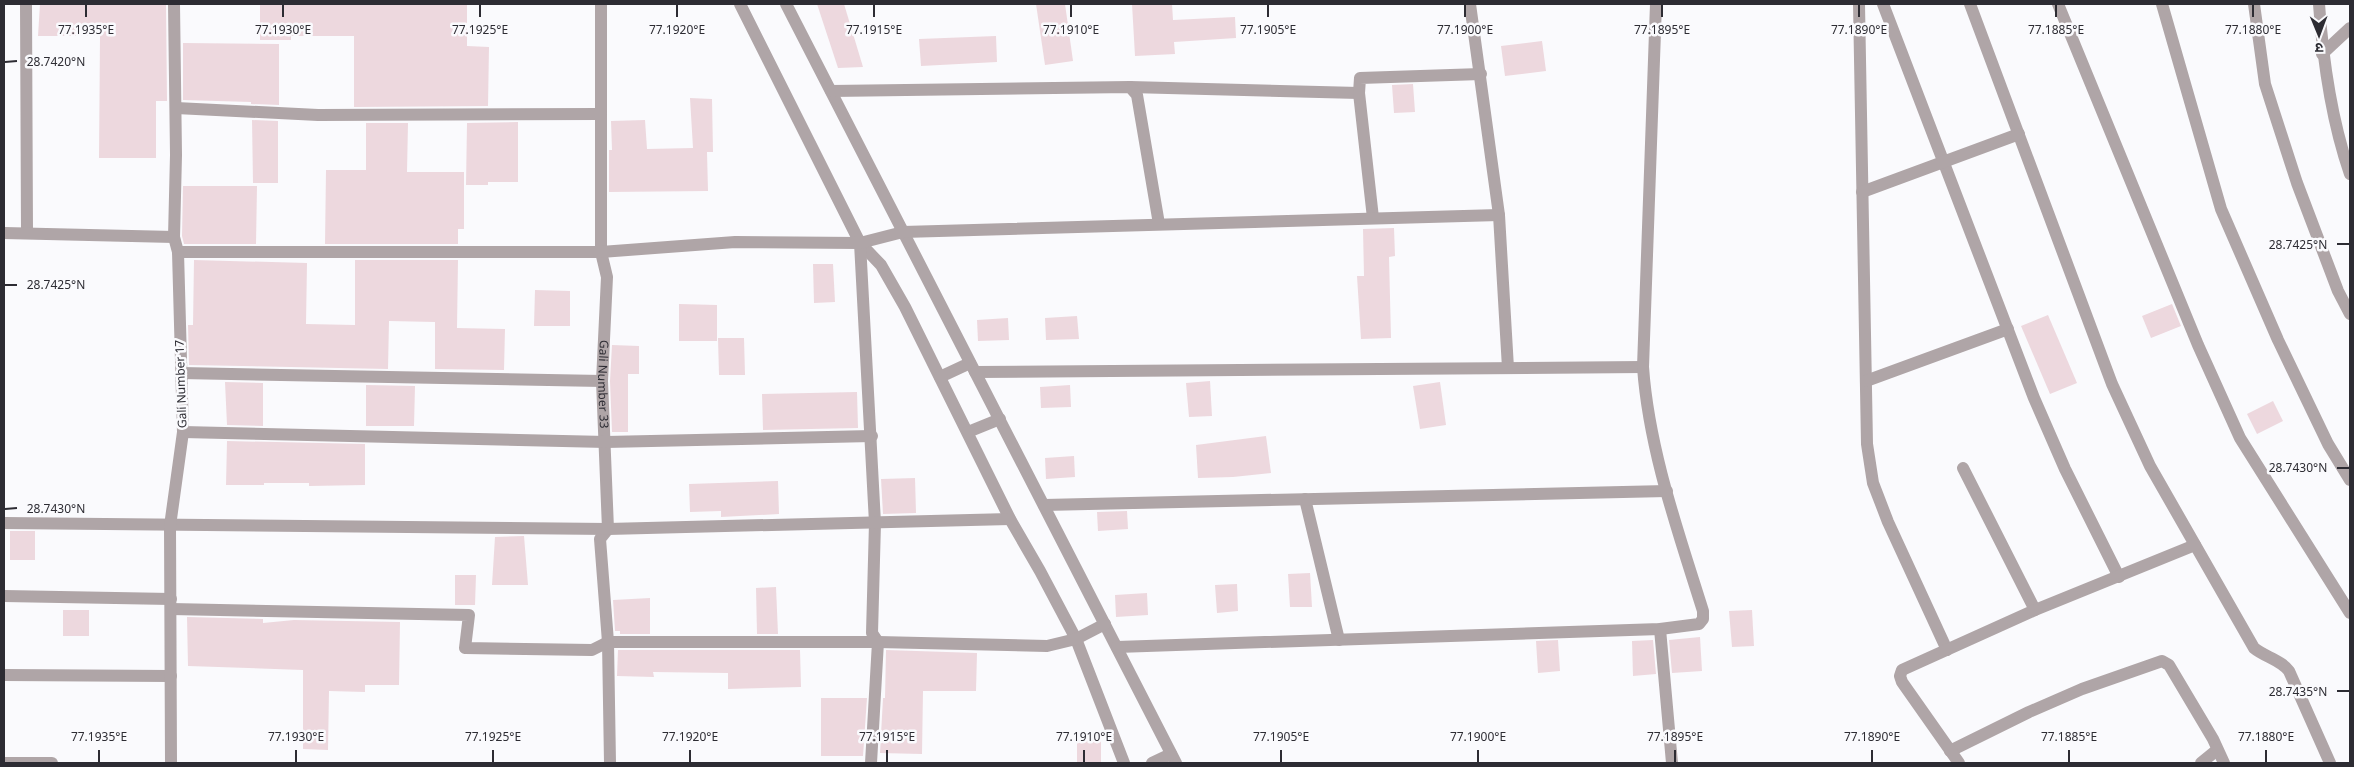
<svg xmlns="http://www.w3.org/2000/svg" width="2354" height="767" font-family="'Noto Sans','Noto Sans Devanagari',sans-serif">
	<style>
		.building { fill: #edd8de }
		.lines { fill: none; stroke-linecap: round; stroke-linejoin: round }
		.minor { stroke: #afa5a7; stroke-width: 12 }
		.ticks { fill: none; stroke: #2d2c33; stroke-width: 2 }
		.labels { text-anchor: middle; stroke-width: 5; stroke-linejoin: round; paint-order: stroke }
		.street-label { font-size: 12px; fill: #2d2c33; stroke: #fafafd }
		.ticks-label { font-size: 12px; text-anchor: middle; fill: #2d2c33; stroke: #fafafd; stroke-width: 5; stroke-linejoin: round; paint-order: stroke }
	</style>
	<rect width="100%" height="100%" fill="#fafafd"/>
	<!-- building -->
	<g class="building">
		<path d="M 40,4 L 166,4 L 167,101 L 156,101 L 156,158 L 99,158 L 100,36 L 38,36 Z"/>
		<path d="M 260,4 L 467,4 L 467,46 L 489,47 L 488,106 L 354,107 L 354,36 L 291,36 L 291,40 L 260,40 Z"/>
		<path d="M 817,4 L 844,4 L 863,67 L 838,68 Z"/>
		<path d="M 1036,4 L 1065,4 L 1073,61 L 1045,65 Z"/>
		<path d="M 1132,4 L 1172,4 L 1173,20 L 1235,17 L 1236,38 L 1174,42 L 1175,54 L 1135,56 Z"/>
		<path d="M 996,36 L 997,62 L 921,66 L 919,39 Z"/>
		<path d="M 1542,41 L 1546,71 L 1505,76 L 1501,46 Z"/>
		<path d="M 183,43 L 279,44 L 279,105 L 251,104 L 251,102 L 183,100 Z"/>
		<path d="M 1413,84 L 1415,112 L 1394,113 L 1392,85 Z"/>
		<path d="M 690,98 L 712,99 L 713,152 L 707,152 L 708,191 L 609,192 L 609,150 L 612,150 L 611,121 L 645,120 L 647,149 L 693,148 Z"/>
		<path d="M 252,120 L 278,121 L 278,183 L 253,183 Z"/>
		<path d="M 518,122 L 518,182 L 488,182 L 488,185 L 466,185 L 467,123 Z"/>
		<path d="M 366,123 L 408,123 L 407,172 L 464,172 L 464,229 L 458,229 L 458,244 L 325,244 L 326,170 L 366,170 Z"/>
		<path d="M 183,186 L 257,186 L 256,244 L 184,244 L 182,236 Z"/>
		<path d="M 1394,228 L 1395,256 L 1389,257 L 1391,338 L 1361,339 L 1357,276 L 1364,276 L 1363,229 Z"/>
		<path d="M 194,260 L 307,263 L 306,324 L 355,325 L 355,260 L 458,260 L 457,328 L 505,329 L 504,370 L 435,369 L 435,322 L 389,321 L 388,369 L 189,365 L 188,325 L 193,325 Z"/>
		<path d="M 813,264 L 833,264 L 835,302 L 814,303 Z"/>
		<path d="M 535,290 L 570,291 L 570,326 L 534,326 Z"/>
		<path d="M 679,304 L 717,305 L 717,341 L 679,341 Z"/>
		<path d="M 2172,304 L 2181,326 L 2151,338 L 2142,316 Z"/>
		<path d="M 2048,315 L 2077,383 L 2050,394 L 2021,326 Z"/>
		<path d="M 1077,316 L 1079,339 L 1046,340 L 1045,318 Z"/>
		<path d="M 1008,318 L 1009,340 L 978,341 L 977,320 Z"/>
		<path d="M 718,338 L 744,338 L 745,375 L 719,375 Z"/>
		<path d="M 612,345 L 639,346 L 639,374 L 628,374 L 628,432 L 612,432 L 610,381 Z"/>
		<path d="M 1210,381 L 1212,416 L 1189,417 L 1186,383 Z"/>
		<path d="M 225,382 L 263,383 L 263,426 L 227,425 Z"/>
		<path d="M 1440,382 L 1446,425 L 1420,429 L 1413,386 Z"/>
		<path d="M 366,385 L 415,386 L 414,426 L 366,426 Z"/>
		<path d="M 1070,385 L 1071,407 L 1041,408 L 1040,387 Z"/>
		<path d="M 857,392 L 858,428 L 763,430 L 762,394 Z"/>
		<path d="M 2273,401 L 2283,421 L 2257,434 L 2247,414 Z"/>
		<path d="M 1266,436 L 1271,473 L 1233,477 L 1198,478 L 1196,445 Z"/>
		<path d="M 227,441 L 365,444 L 365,485 L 309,486 L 309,483 L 264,483 L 264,485 L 226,485 Z"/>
		<path d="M 1074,456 L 1075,477 L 1046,479 L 1045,458 Z"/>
		<path d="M 915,478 L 916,513 L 883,514 L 881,479 Z"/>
		<path d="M 778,481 L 779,514 L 721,517 L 721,511 L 690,512 L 689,484 Z"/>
		<path d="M 1127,511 L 1128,529 L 1098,531 L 1097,512 Z"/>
		<rect x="10" y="531" width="25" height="29"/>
		<path d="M 524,536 L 528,585 L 492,585 L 495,537 Z"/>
		<path d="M 1310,573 L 1312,607 L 1290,607 L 1288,574 Z"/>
		<path d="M 455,575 L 476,575 L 475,605 L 455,605 Z"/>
		<path d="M 1237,584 L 1238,611 L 1217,613 L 1215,585 Z"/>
		<path d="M 776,587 L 778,634 L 757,634 L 756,588 Z"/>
		<path d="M 1147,593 L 1148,615 L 1116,617 L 1115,595 Z"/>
		<path d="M 650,598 L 650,634 L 620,634 L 620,631 L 615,631 L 613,600 Z"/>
		<rect x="63" y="610" width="26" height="26"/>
		<path d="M 1752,610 L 1754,646 L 1732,647 L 1729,611 Z"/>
		<path d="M 187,617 L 263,619 L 263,623 L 294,620 L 400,622 L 399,685 L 365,685 L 365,692 L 329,691 L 328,750 L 303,749 L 303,670 L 188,666 Z"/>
		<path d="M 1700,637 L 1702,671 L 1672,673 L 1669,640 Z"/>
		<path d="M 1558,640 L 1560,671 L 1538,673 L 1536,641 Z"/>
		<path d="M 1653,640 L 1656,674 L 1633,676 L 1632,641 Z"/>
		<path d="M 618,650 L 800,650 L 801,687 L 728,689 L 728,673 L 653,672 L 654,677 L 617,676 Z"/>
		<path d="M 886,650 L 977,653 L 976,691 L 923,691 L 922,754 L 880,753 L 883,698 L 885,698 Z"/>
		<path d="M 821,698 L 867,698 L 863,756 L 821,756 Z"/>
		<rect x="1077" y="736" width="24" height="27"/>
	</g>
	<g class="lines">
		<!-- minor -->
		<g class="minor">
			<path d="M 26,4 L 27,233"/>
			<path id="s1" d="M 601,4 L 601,252 L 607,277 L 602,381 L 608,529 L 600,539 L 608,642 L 610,763"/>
			<path d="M 740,4 L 860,243 L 881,265 L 905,307 L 1010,519 L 1040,571 L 1076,639 L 1124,763"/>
			<path d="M 786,4 L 1176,763"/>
			<path d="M 1470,4 L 1499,215 L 1508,368"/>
			<path d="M 1859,4 L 1867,444 L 1873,483 L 1888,522 L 1947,650"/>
			<path d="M 1883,4 L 2034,398 L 2065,469 L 2119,577"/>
			<path d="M 1970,4 L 2112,384 L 2150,466 L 2254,648 C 2265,657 2281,660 2289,671 L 2330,763"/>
			<path d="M 2058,4 L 2198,345 L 2240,438 L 2350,613"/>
			<path d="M 2162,4 L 2221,209 L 2278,340 L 2328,444 L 2350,480"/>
			<path d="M 2254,4 L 2265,84 L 2297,183 L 2338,291 L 2350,314"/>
			<path d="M 2319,4 C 2323,62 2331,119 2350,174"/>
			<path d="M 2322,54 L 2350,28"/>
			<path d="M 1130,87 L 1359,93"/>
			<path d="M 831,91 L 1130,87 L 1137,95 L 1159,224"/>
			<path d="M 176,108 L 318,115 L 601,114"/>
			<path d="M 1862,192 L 2019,134"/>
			<path d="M 1373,218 L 1359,93 L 1360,78 L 1481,74"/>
			<path d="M 4,233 L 174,237"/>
			<path d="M 860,243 L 875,523 L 872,633 L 878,642 L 871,763"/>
			<path d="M 178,252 L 601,252 L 735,242 L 860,243 L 903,232 L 1499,215"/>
			<path d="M 975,372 L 1643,367"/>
			<path d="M 181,373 L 602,381"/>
			<path d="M 940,377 L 970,363"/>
			<path d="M 1866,381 L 2008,329"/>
			<path d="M 183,432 L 606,442 L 872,436"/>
			<path d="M 968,432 L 1000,419"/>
			<path d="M 1963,468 L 2035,610"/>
			<path d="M 1305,499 L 1339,640"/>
			<path d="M 1044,505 L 1667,491"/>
			<path d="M 4,523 L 608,529 L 1010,519"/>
			<path d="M 4,596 L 171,599"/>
			<path d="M 171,609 L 469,615 L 465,648 L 592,650 L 608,642 L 878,642 L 1047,646 L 1076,639 L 1105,624"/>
			<path d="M 1660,629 L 1672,763"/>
			<path d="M 1117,647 L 1660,629 L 1699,624 L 1703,619 L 1703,611 C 1678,531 1649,450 1643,367 L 1656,4"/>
			<path d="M 4,675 L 171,676"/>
			<path d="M 1950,751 L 2029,712 L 2082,689 L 2162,661 L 2169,665 L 2213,739 L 2224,763"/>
			<path d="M 4,763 L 52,763"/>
			<path d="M 171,763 L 170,526 L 183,432 L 178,252 L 174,237 L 176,155 L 174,4"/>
			<path d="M 1152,763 L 1171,754"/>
			<path d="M 1959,763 L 1902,682 L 1900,676 L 1902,670 L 2035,610 L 2195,545"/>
			<path d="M 2201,763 L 2217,750"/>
		</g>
	</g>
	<!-- ticks -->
	<path class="ticks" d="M 86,5 L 86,17M 283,5 L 283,17M 480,5 L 480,17M 677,5 L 677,17M 874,5 L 874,17M 1071,5 L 1071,17M 1268,5 L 1268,17M 1465,5 L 1465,17M 1662,5 L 1662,17M 1859,5 L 1859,17M 2056,5 L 2056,17M 2253,5 L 2253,17M 5,62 L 17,61M 2337,244 L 2349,244M 5,285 L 17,285M 2337,468 L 2349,468M 5,509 L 17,508M 2337,691 L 2349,691M 99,750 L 99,762M 296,750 L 296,762M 493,750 L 493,762M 690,750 L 690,762M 887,750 L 887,762M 1084,750 L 1084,762M 1281,750 L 1281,762M 1478,750 L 1478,762M 1675,750 L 1675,762M 1872,750 L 1872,762M 2069,750 L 2069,762M 2266,750 L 2266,762"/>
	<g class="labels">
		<!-- street labels -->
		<g class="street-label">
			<text transform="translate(181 384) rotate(-92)" y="4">Gali Number 17</text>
			<text dy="4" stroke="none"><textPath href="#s1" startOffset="381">Gali Number 33</textPath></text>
		</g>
	</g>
	<g class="ticks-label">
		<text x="86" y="34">77.1935°E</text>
		<text x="283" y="34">77.1930°E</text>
		<text x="480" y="34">77.1925°E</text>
		<text x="677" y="34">77.1920°E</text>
		<text x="874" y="34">77.1915°E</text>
		<text x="1071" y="34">77.1910°E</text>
		<text x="1268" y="34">77.1905°E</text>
		<text x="1465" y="34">77.1900°E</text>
		<text x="1662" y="34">77.1895°E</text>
		<text x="1859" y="34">77.1890°E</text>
		<text x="2056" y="34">77.1885°E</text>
		<text x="2253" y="34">77.1880°E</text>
		<text x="56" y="66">28.7420°N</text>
		<text x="2298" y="249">28.7425°N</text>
		<text x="56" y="289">28.7425°N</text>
		<text x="2298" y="472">28.7430°N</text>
		<text x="56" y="513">28.7430°N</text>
		<text x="2298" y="696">28.7435°N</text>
		<text x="99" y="741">77.1935°E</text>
		<text x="296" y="741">77.1930°E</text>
		<text x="493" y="741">77.1925°E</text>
		<text x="690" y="741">77.1920°E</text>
		<text x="887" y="741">77.1915°E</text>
		<text x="1084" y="741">77.1910°E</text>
		<text x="1281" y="741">77.1905°E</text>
		<text x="1478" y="741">77.1900°E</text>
		<text x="1675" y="741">77.1895°E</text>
		<text x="1872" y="741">77.1890°E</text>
		<text x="2069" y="741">77.1885°E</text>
		<text x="2266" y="741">77.1880°E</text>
	</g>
	<!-- border -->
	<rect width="2354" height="767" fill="none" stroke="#2d2c33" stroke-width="10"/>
	<!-- north arrow -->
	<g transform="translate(2319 35) rotate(179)" stroke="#fafafd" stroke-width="4" paint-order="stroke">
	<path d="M0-4L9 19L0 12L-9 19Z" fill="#2d2c33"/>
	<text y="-8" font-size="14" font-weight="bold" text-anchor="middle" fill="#2d2c33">उ</text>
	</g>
</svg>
